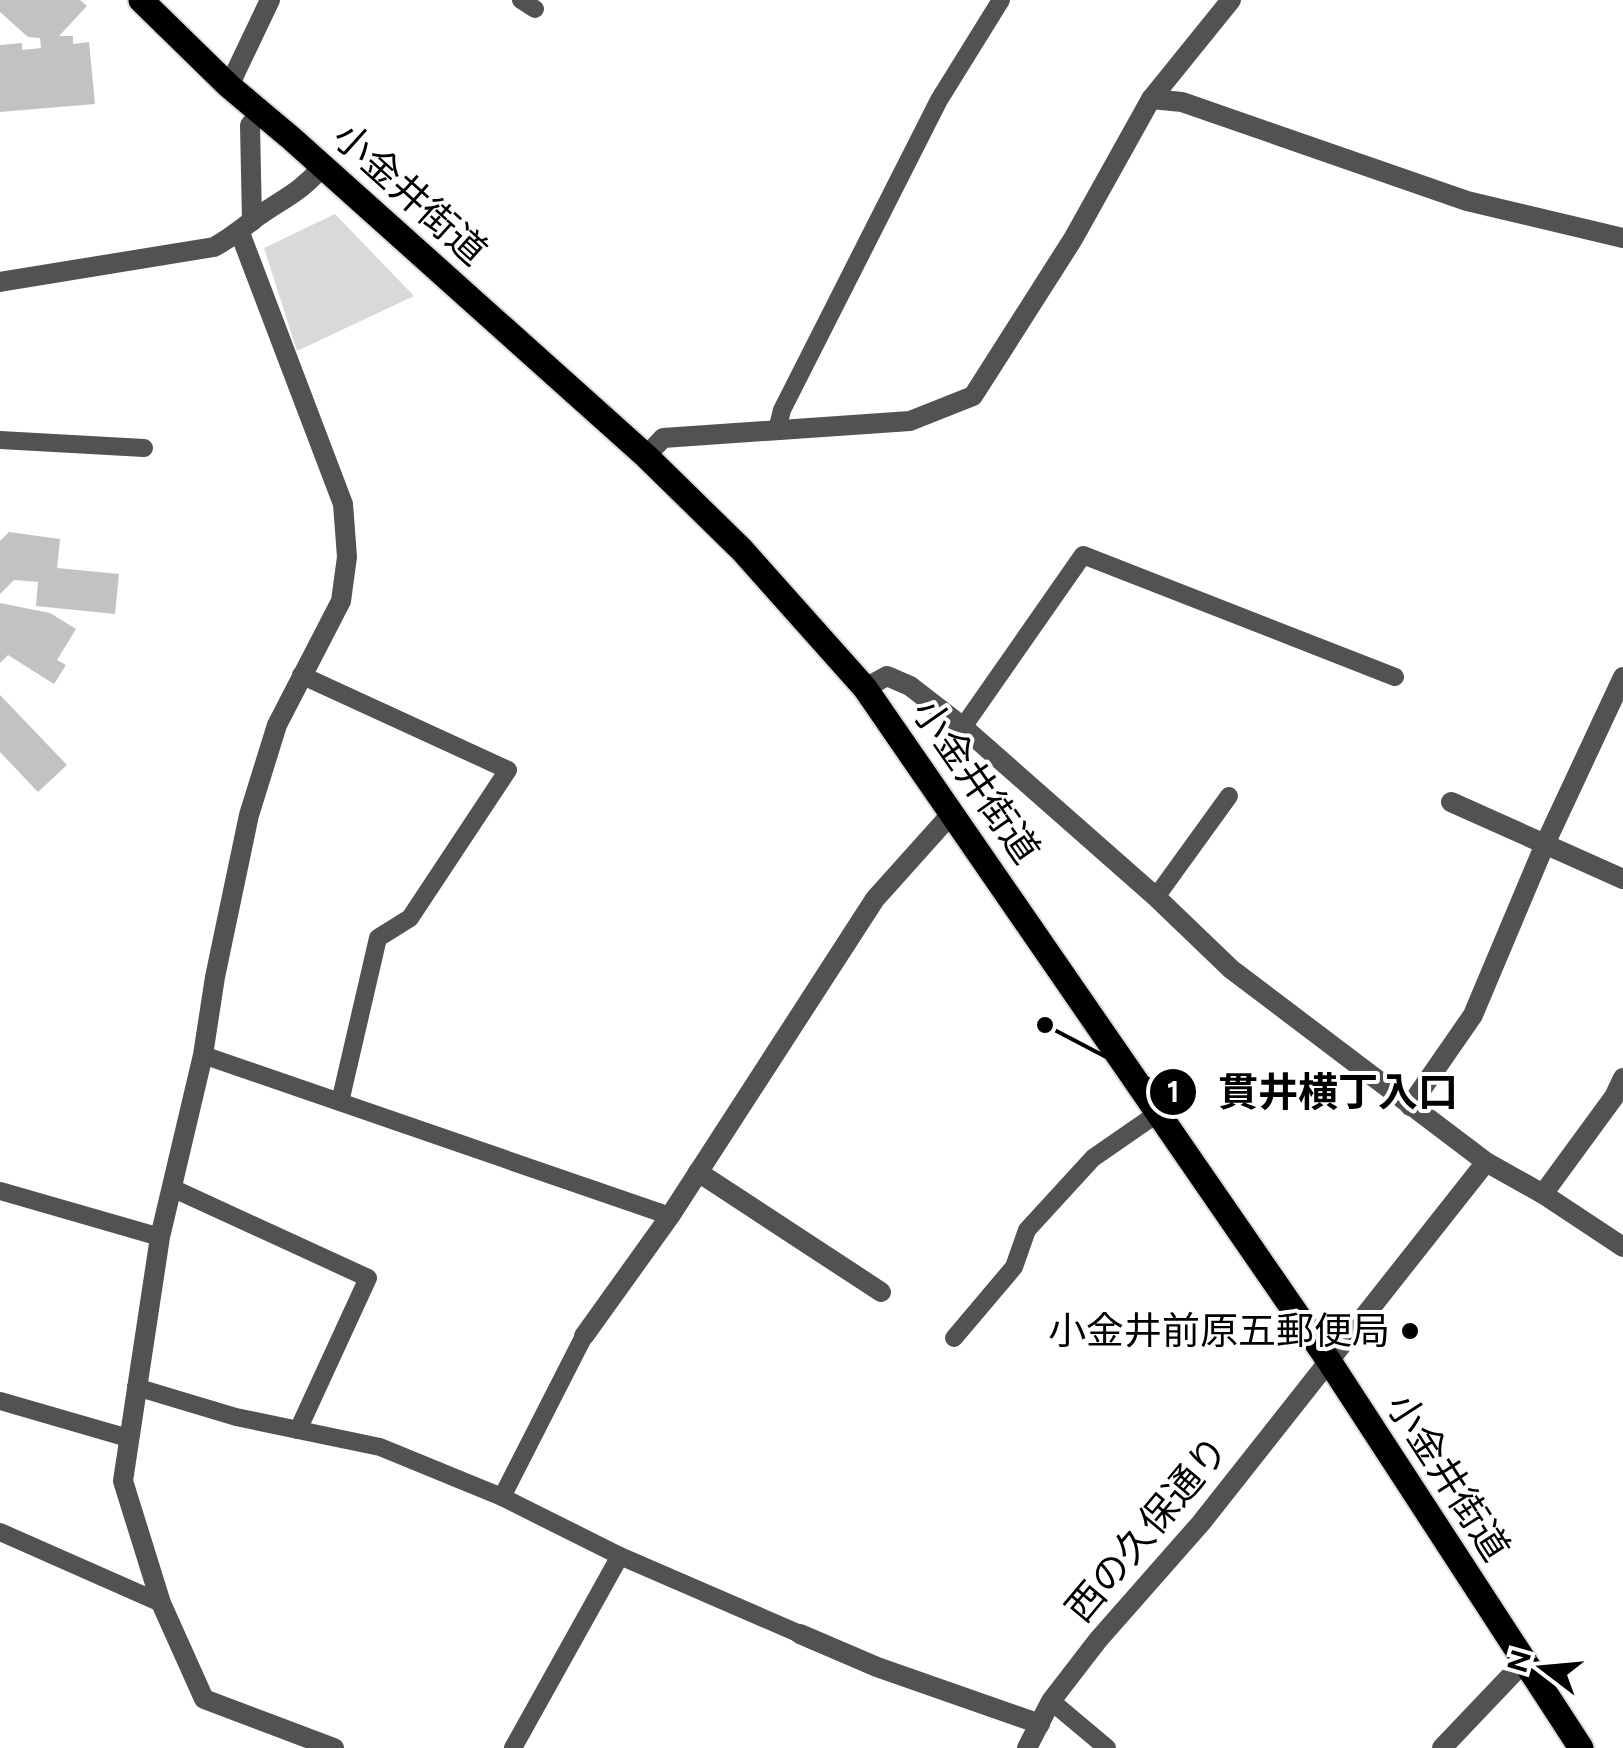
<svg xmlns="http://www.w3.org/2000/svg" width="1623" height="1748" font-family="Figtree,'Noto Sans JP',sans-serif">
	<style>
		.green { fill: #d9d9d9 }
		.building { fill: #c2c2c2 }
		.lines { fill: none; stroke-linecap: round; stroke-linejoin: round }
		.primary-casing { stroke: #dbdbdb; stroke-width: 29 }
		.lane { stroke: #525252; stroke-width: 18 }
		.street { stroke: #525252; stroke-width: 20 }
		.primary { stroke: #000; stroke-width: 25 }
		.poi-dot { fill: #000; stroke: #fff; stroke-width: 4 }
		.labels { text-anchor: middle; stroke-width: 8; stroke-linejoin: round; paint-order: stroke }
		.street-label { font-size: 38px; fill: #000; stroke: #fff }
		.poi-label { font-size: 38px; fill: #000; stroke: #fff; text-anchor: end }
		.leader { fill: none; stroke: #000; stroke-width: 4 }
		.callout-dot { fill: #000; stroke: #fff; stroke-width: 4 }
		.mark-label { font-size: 30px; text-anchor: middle; font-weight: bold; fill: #fff }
		.callout-label { font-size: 40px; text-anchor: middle; font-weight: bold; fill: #000; stroke: #fff; stroke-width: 8; stroke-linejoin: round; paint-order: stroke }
	</style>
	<rect width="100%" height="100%" fill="#fff"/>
	<!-- green -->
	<path class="green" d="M 335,214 L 414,296 L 297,351 L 264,248 Z"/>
	<!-- building -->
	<g class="building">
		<path d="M 0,0 L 80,0 L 87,6 L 59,36 L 73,36 L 73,44 L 89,42 L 95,104 L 0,112 L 0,45 L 22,43 L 22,50 L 41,48 L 40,38 L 28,37 L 0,12 Z"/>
		<path d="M 9,532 L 60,539 L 57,568 L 119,574 L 115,614 L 36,606 L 38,582 L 14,580 L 0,594 L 0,541 Z"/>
		<path d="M 0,603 L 50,613 L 76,629 L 57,660 L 66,665 L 54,684 L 8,655 L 0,663 Z"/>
		<path d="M 0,695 L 67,765 L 38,792 L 0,752 Z"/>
	</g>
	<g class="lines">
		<defs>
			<path id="primary" d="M 141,0 L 229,86 L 291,138 L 646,456 L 742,550 L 865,688 L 1329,1361 L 1581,1748"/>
		</defs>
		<!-- primary casing -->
		<use href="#primary" class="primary-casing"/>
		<!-- lane -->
		<g class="lane">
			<path d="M 521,0 L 535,9"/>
			<path d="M 777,430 L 782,410 L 939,100 L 1001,0"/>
			<path d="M 0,440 L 144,448"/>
			<path d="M 301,675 L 508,770 L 410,918 L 378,938 L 340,1102"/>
			<path d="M 963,727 L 1083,555 L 1395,677"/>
			<path d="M 1156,897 L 1229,796"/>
			<path d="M 203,1055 L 670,1216"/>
			<path d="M 172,1188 L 368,1278 L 298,1430"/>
			<path d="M 0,1191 L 160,1237"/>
			<path d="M 954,1338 L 1014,1267 L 1027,1230 L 1093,1158 L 1158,1113"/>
			<path d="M 136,1387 L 236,1417 L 380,1447 L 502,1497 L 620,1556 L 800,1634"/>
			<path d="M 0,1401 L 128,1438"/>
			<path d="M 502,1497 L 584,1336"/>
			<path d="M 0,1532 L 161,1603"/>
			<path d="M 1051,1701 L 1107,1748"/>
			<path d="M 513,1748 L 620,1556"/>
		</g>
		<!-- street -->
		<g class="street">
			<path d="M 229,86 L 270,0"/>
			<path d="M 1151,99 L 1182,102 L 1467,201 L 1623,238"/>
			<path d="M 252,221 L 250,125 L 262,113"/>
			<path d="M 240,233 L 343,504 L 347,557 L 341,601 L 277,725 L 249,815 L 215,977 L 203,1055 L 160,1237 L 123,1481 L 161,1603 L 204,1699 L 334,1748"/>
			<path d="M 0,282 L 214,247 C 229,239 240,230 253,220 C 281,199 298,195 322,167"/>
			<path d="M 646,456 L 663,438 L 910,421 L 973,396 L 1073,239 L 1151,99 L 1231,0"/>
			<path d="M 865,688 L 887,676 L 910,686 L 963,727 L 1156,897 L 1231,969 L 1486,1162 L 1543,1194 L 1623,1247"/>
			<path d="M 1451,802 L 1623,879"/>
			<path d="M 1410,1106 L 1473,1015 L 1545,844 L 1623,677"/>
			<path d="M 698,1172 L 881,1292"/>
			<path d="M 1543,1194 L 1614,1097 L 1623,1078"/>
			<path d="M 584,1336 L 670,1216 L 875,899 L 953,812"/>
			<path d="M 800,1634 L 877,1667 L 1040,1724"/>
			<path d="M 1027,1748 L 1051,1701 L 1098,1640 L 1201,1523 L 1486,1162"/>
			<path d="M 1442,1748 L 1523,1663"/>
		</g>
		<!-- primary -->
		<use href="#primary" class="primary"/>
	</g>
	<!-- markers -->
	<circle class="poi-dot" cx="1410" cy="1331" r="10"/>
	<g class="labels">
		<!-- street labels -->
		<g class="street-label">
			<text transform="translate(410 194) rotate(42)" y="13">小金井街道</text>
			<text transform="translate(976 781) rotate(55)" y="13">小金井街道</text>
			<text transform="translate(1448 1477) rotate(57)" y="13">小金井街道</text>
			<text transform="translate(1147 1529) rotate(-50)" y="13">西の久保通り</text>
		</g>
		<!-- poi labels -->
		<g class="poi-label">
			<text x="1390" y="1344">小金井前原五郵便局</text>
		</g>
	</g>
	<!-- callouts -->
	<path class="leader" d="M1045 1025L1173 1092"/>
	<g class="callout-dot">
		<circle cx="1045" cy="1025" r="10"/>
		<circle cx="1173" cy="1092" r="25"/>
	</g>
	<g class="mark-label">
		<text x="1173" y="1102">1</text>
	</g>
	<g class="callout-label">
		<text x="1338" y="1106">貫井横丁入口</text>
	</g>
	<!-- north arrow -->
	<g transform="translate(1543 1668) rotate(286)" stroke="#ffffff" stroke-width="8" paint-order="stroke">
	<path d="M0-8L18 38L0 25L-18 38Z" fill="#000000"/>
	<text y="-15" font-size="28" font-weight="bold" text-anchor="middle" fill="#000000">N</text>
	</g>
</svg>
